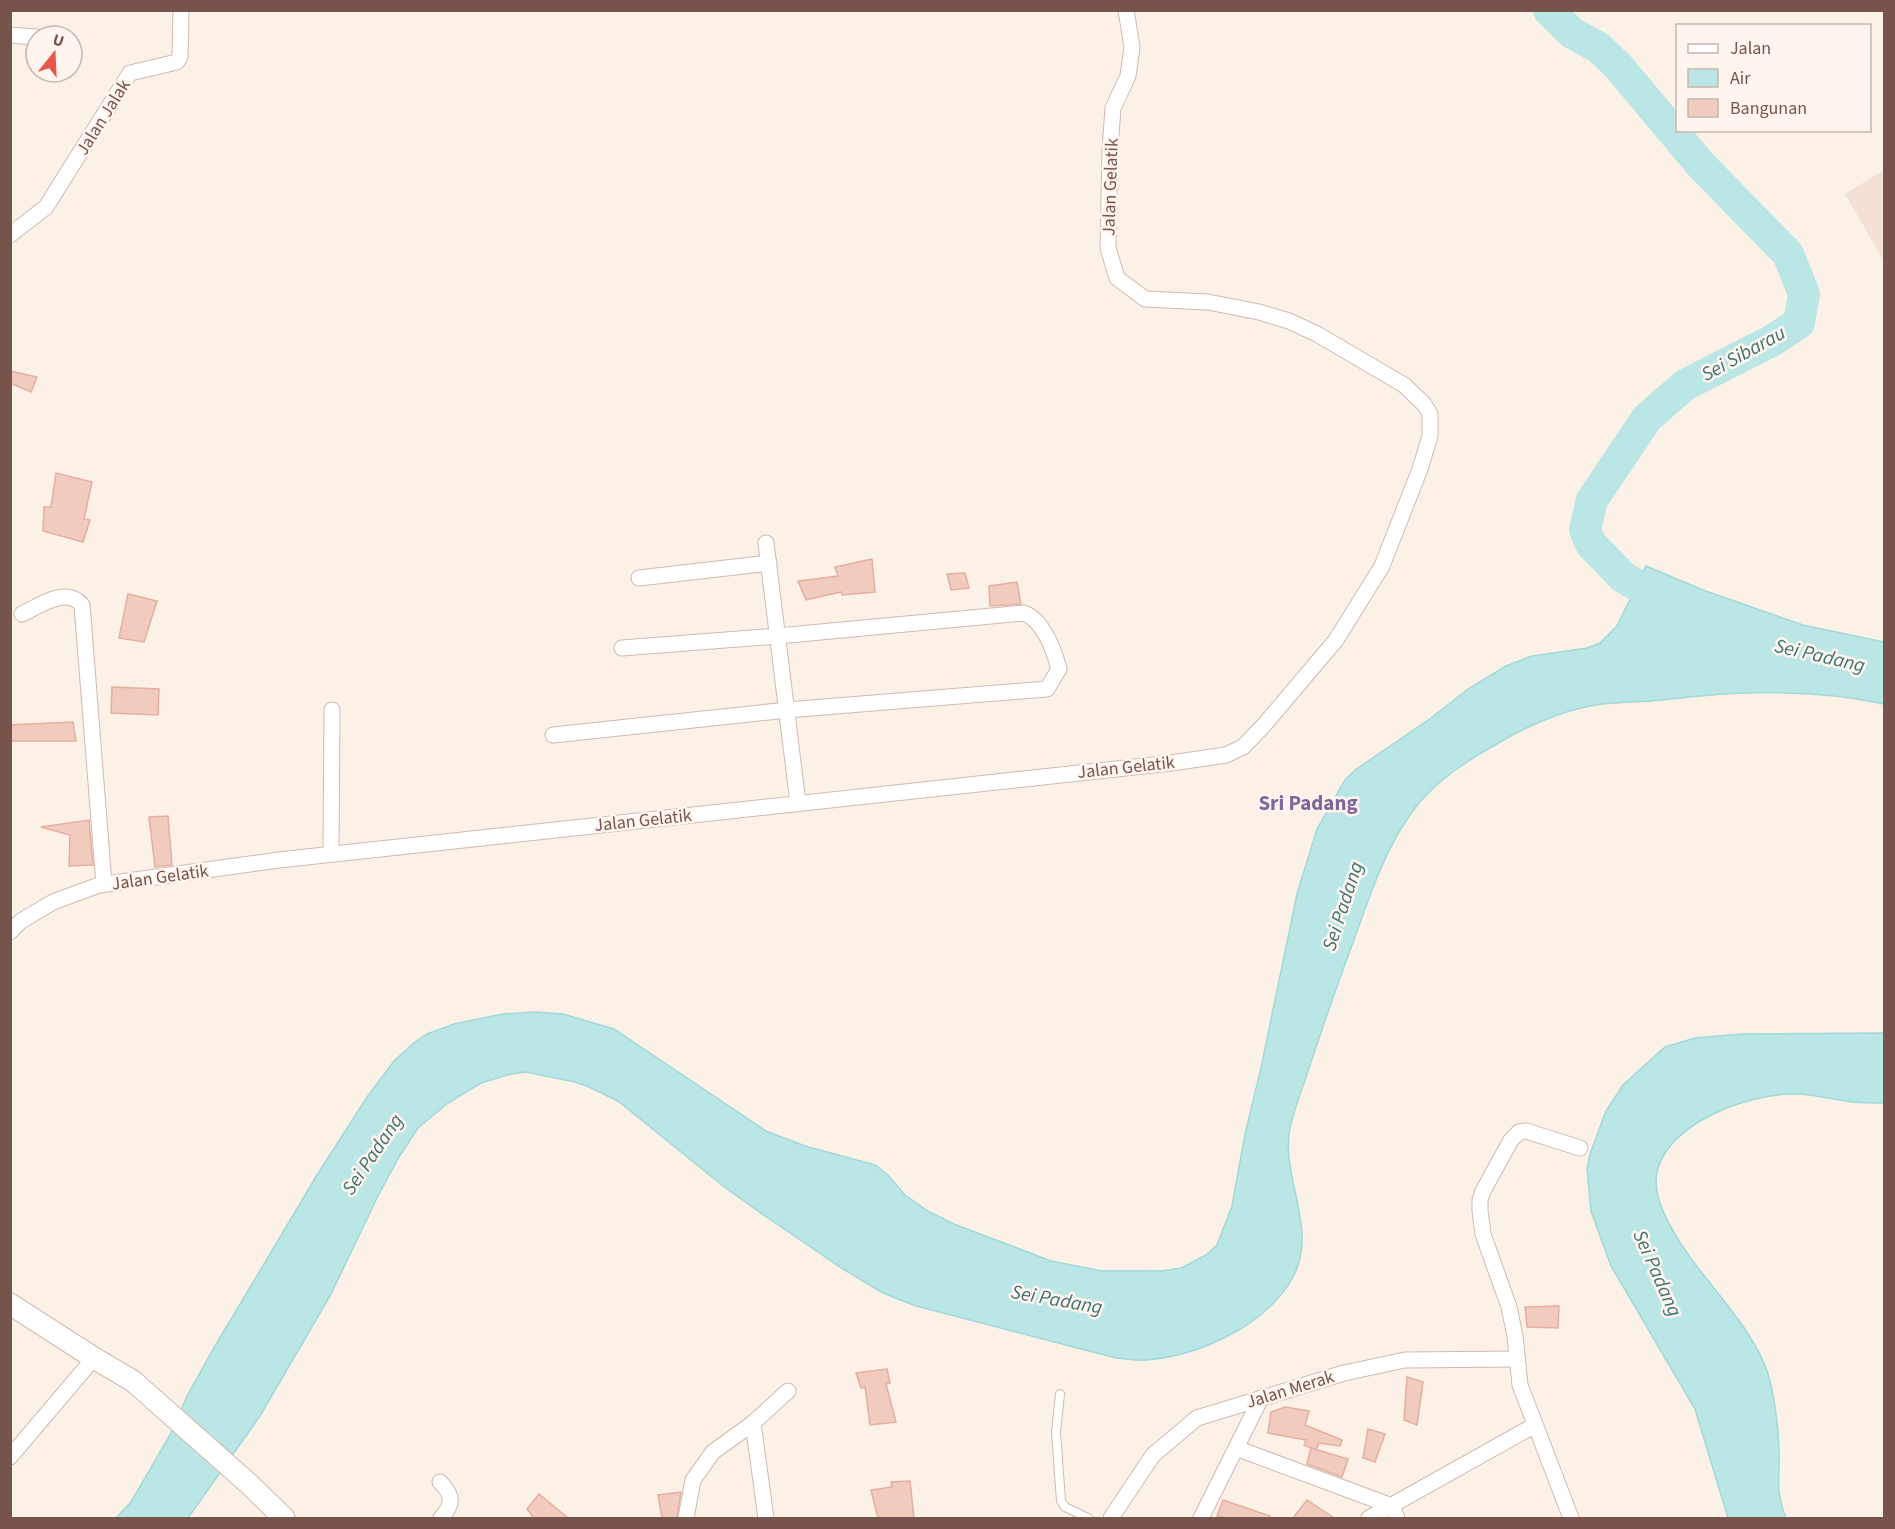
<svg xmlns="http://www.w3.org/2000/svg" width="1895" height="1529" font-family="'Source Sans 3',sans-serif">
	<style>
		.residential { fill: #f4e1d6 }
		.water { fill: #bbe6e6; stroke: #a2d8d8; stroke-width: 1.5 }
		.lines { fill: none; stroke-linecap: round; stroke-linejoin: round }
		.river { stroke: #bbe6e6; stroke-width: 32 }
		.building { fill: #f2cbbf; stroke: #e5ae9f; stroke-width: 1.5 }
		.service-casing { stroke: #d1b9af; stroke-width: 10 }
		.minor-casing { stroke: #d1b9af; stroke-width: 17 }
		.secondary-casing { stroke: #d4b8ad; stroke-width: 23 }
		.service { stroke: #fff; stroke-width: 8 }
		.minor { stroke: #fff; stroke-width: 15 }
		.secondary { stroke: #fff; stroke-width: 21 }
		.labels { text-anchor: middle; stroke-width: 5; stroke-linejoin: round; paint-order: stroke }
		.street-label { font-size: 18px; fill: #77544b; stroke: #fff5ee }
		.water-label { font-size: 20px; font-style: italic; fill: #3c7474; stroke: #fff5ee }
		.quarter-label { font-size: 21px; font-weight: bold; fill: #80679a; stroke: #fff5ee }
	</style>
	<rect width="100%" height="100%" fill="#fcf1e7"/>
	<!-- residential -->
	<path class="residential" d="M 1884,170 L 1884,261 L 1845,194 Z"/>
	<!-- water -->
	<g class="water">
		<path d="M 1646,566 L 1703,590 L 1803,625 L 1884,642 L 1884,704 C 1811,688 1736,691 1662,700 C 1638,703 1613,701 1590,706 C 1555,713 1525,727 1495,745 C 1465,762 1436,781 1415,808 C 1382,851 1367,906 1348,956 C 1334,994 1321,1032 1308,1071 C 1302,1090 1294,1109 1290,1128 C 1280,1177 1319,1229 1293,1277 C 1267,1325 1199,1356 1146,1360 C 1136,1361 1126,1359 1116,1358 L 916,1306 L 883,1293 L 843,1269 L 765,1216 L 723,1186 L 618,1101 L 589,1087 L 575,1082 L 526,1072 L 511,1074 L 481,1083 L 448,1103 L 418,1128 L 399,1157 L 378,1196 L 330,1296 L 260,1416 L 188,1518 L 116,1518 L 131,1502 L 170,1435 L 187,1396 L 215,1346 L 317,1175 L 367,1097 L 394,1061 L 415,1042 L 427,1034 L 454,1024 L 503,1014 L 534,1012 L 563,1014 L 614,1029 L 766,1131 L 805,1146 L 875,1165 L 887,1174 L 905,1195 L 928,1211 L 954,1224 L 1051,1261 L 1102,1271 L 1162,1271 L 1181,1268 L 1206,1255 L 1217,1245 L 1232,1206 L 1245,1134 L 1261,1068 L 1297,894 L 1317,829 L 1345,780 L 1355,770 L 1431,718 L 1468,689 L 1506,666 L 1532,656 L 1587,648 L 1600,643 L 1617,626 Z"/>
		<path d="M 1884,1033 L 1884,1103 C 1874,1103 1863,1103 1853,1102 C 1835,1100 1817,1095 1799,1094 C 1753,1092 1673,1120 1658,1168 C 1650,1193 1668,1223 1681,1244 C 1707,1284 1744,1318 1764,1363 C 1774,1385 1779,1431 1779,1456 C 1779,1483 1776,1492 1786,1518 L 1728,1518 L 1695,1409 L 1611,1266 L 1591,1211 L 1587,1169 L 1590,1154 L 1606,1111 L 1623,1085 L 1665,1047 L 1695,1038 L 1742,1034 Z"/>
	</g>
	<g class="lines">
		<!-- river -->
		<path class="river" d="M 1549,10 L 1572,33 L 1598,47 L 1618,66 L 1701,165 L 1788,254 L 1804,294 L 1799,323 L 1773,340 L 1685,385 L 1647,418 L 1592,500 L 1585,530 L 1591,544 L 1623,577 L 1673,607"/>
	</g>
	<!-- building -->
	<g class="building">
		<path d="M 10,371 L 37,377 L 31,392 L 10,383 Z"/>
		<path d="M 56,473 L 92,482 L 84,519 L 90,520 L 83,542 L 43,531 L 44,507 L 51,507 Z"/>
		<path d="M 872,559 L 875,592 L 842,595 L 841,592 L 806,600 L 798,581 L 838,576 L 835,567 Z"/>
		<path d="M 965,573 L 969,588 L 951,590 L 947,574 Z"/>
		<path d="M 1017,582 L 1021,604 L 990,606 L 989,586 Z"/>
		<path d="M 128,594 L 157,601 L 144,642 L 119,638 Z"/>
		<path d="M 112,687 L 159,689 L 158,715 L 111,713 Z"/>
		<path d="M 73,722 L 76,741 L 10,741 L 10,725 Z"/>
		<path d="M 168,816 L 172,865 L 155,867 L 149,817 Z"/>
		<path d="M 89,820 L 93,865 L 69,866 L 70,835 L 41,827 Z"/>
		<path d="M 1559,1306 L 1558,1328 L 1527,1327 L 1525,1307 Z"/>
		<path d="M 887,1369 L 890,1383 L 886,1384 L 896,1422 L 870,1425 L 865,1387 L 861,1388 L 856,1373 Z"/>
		<path d="M 1407,1377 L 1423,1382 L 1417,1425 L 1404,1420 Z"/>
		<path d="M 1285,1407 L 1309,1411 L 1305,1425 L 1342,1440 L 1340,1446 L 1319,1443 L 1316,1450 L 1304,1445 L 1306,1440 L 1268,1433 L 1271,1412 Z"/>
		<path d="M 1368,1429 L 1385,1434 L 1375,1462 L 1363,1458 Z"/>
		<path d="M 1311,1448 L 1348,1459 L 1342,1477 L 1307,1464 Z"/>
		<path d="M 910,1481 L 914,1518 L 878,1518 L 871,1490 L 892,1487 L 891,1482 Z"/>
		<path d="M 681,1492 L 677,1518 L 662,1518 L 658,1495 Z"/>
		<path d="M 539,1494 L 568,1518 L 534,1518 L 527,1509 Z"/>
		<path d="M 1223,1500 L 1270,1516 L 1270,1518 L 1226,1518 L 1217,1516 Z"/>
		<path d="M 1307,1500 L 1334,1518 L 1293,1518 Z"/>
	</g>
	<g class="lines">
		<defs>
			<path id="service" d="M 1060,1394 L 1056,1432 L 1061,1501 L 1065,1507 L 1088,1518"/>
			<g id="minor">
				<path d="M 10,35 L 36,37"/>
				<path d="M 10,235 L 46,207 L 130,73 L 177,62 L 180,57 L 181,10"/>
				<path d="M 766,543 L 798,803"/>
				<path d="M 639,578 L 769,563"/>
				<path d="M 22,614 C 39,606 66,586 82,605 L 104,884"/>
				<path d="M 553,735 L 787,710 L 1047,689 L 1059,669 C 1054,650 1043,620 1024,613 L 778,636 L 622,648"/>
				<path d="M 331,854 L 332,710"/>
				<path d="M 10,932 L 21,921 L 53,902 L 99,885 L 279,860 L 1171,763 L 1226,755 L 1243,747 L 1265,724 L 1336,640 L 1382,566 L 1420,469 L 1430,436 L 1430,414 L 1424,404 L 1404,385 L 1317,334 L 1289,321 L 1259,312 L 1208,302 L 1145,299 L 1117,278 L 1108,248 L 1110,150 L 1113,108 L 1128,76 L 1132,47 L 1126,10"/>
				<path d="M 753,1423 L 766,1518"/>
				<path d="M 1236,1448 L 1392,1506 L 1397,1518"/>
				<path d="M 10,1457 L 94,1358"/>
				<path d="M 440,1482 C 453,1495 454,1504 441,1518"/>
				<path d="M 686,1518 L 693,1480 L 713,1452 L 753,1423 L 788,1391"/>
				<path d="M 1111,1518 L 1153,1455 L 1197,1418 L 1344,1373 L 1405,1360 L 1516,1359"/>
				<path d="M 1201,1518 L 1261,1398"/>
				<path d="M 1369,1518 L 1535,1425"/>
				<path d="M 1571,1518 L 1520,1385 L 1515,1336 L 1509,1307 L 1483,1234 L 1480,1211 L 1480,1200 L 1483,1191 L 1511,1140 L 1519,1132 L 1526,1131 L 1580,1148"/>
			</g>
			<path id="secondary" d="M 10,1304 L 94,1358 L 133,1381 L 249,1484 L 284,1518"/>
		</defs>
		<!-- service casing -->
		<use href="#service" class="service-casing"/>
		<!-- minor casing -->
		<use href="#minor" class="minor-casing"/>
		<!-- secondary casing -->
		<use href="#secondary" class="secondary-casing"/>
		<!-- service -->
		<use href="#service" class="service"/>
		<!-- minor -->
		<use href="#minor" class="minor"/>
		<!-- secondary -->
		<use href="#secondary" class="secondary"/>
	</g>
	<g class="labels">
		<!-- street labels -->
		<g class="street-label">
			<text transform="translate(103 117) rotate(-58)" y="6">Jalan Jalak</text>
			<text transform="translate(1110 187) rotate(-88)" y="6">Jalan Gelatik</text>
			<text transform="translate(1126 767) rotate(-6)" y="6">Jalan Gelatik</text>
			<text transform="translate(643 820) rotate(-6)" y="6">Jalan Gelatik</text>
			<text transform="translate(160 877) rotate(-8)" y="6">Jalan Gelatik</text>
			<text transform="translate(1290 1389) rotate(-17)" y="6">Jalan Merak</text>
		</g>
		<!-- water labels -->
		<g class="water-label">
			<text transform="translate(1743 353) rotate(-29)" y="7">Sei Sibarau</text>
			<text transform="translate(1820 655) rotate(13)" y="7">Sei Padang</text>
			<text transform="translate(1342 906) rotate(-72)" y="7">Sei Padang</text>
			<text transform="translate(372 1154) rotate(-56)" y="7">Sei Padang</text>
			<text transform="translate(1658 1273) rotate(66)" y="7">Sei Padang</text>
			<text transform="translate(1057 1299) rotate(10)" y="7">Sei Padang</text>
		</g>
		<!-- quarter labels -->
		<g class="quarter-label">
			<text x="1308" y="810">Sri Padang</text>
		</g>
	</g>
	<!-- border -->
	<rect width="1895" height="1529" fill="none" stroke="#77544b" stroke-width="24"/>
	<!-- legend -->
	<rect x="1676" y="24" width="195" height="108" fill="#fff5ee" stroke="#c9b5ad" stroke-width="1.5"/>
	<rect x="1688" y="44" width="30" height="9" fill="#ffffff" stroke="#c9b5ad" stroke-width="1.5"/>
	<text x="1730" y="54" font-size="18" fill="#77544b">Jalan</text>
	<rect x="1688" y="69" width="30" height="18" fill="#bbe6e6" stroke="#c9b5ad" stroke-width="1.5"/>
	<text x="1730" y="84" font-size="18" fill="#77544b">Air</text>
	<rect x="1688" y="99" width="30" height="18" fill="#f2cbbf" stroke="#c9b5ad" stroke-width="1.5"/>
	<text x="1730" y="114" font-size="18" fill="#77544b">Bangunan</text>
	<!-- north arrow -->
	<g transform="translate(54 54) rotate(18)"><circle r="28" fill="#fff5ee" stroke="#c9b5ad" stroke-width="1.5"/>
	<path d="M0-4.5L10 22L0 15L-10 22Z" fill="#e6564d"/>
	<text y="-9" font-size="16" font-weight="bold" text-anchor="middle" fill="#77544b">U</text>
	</g>
</svg>
